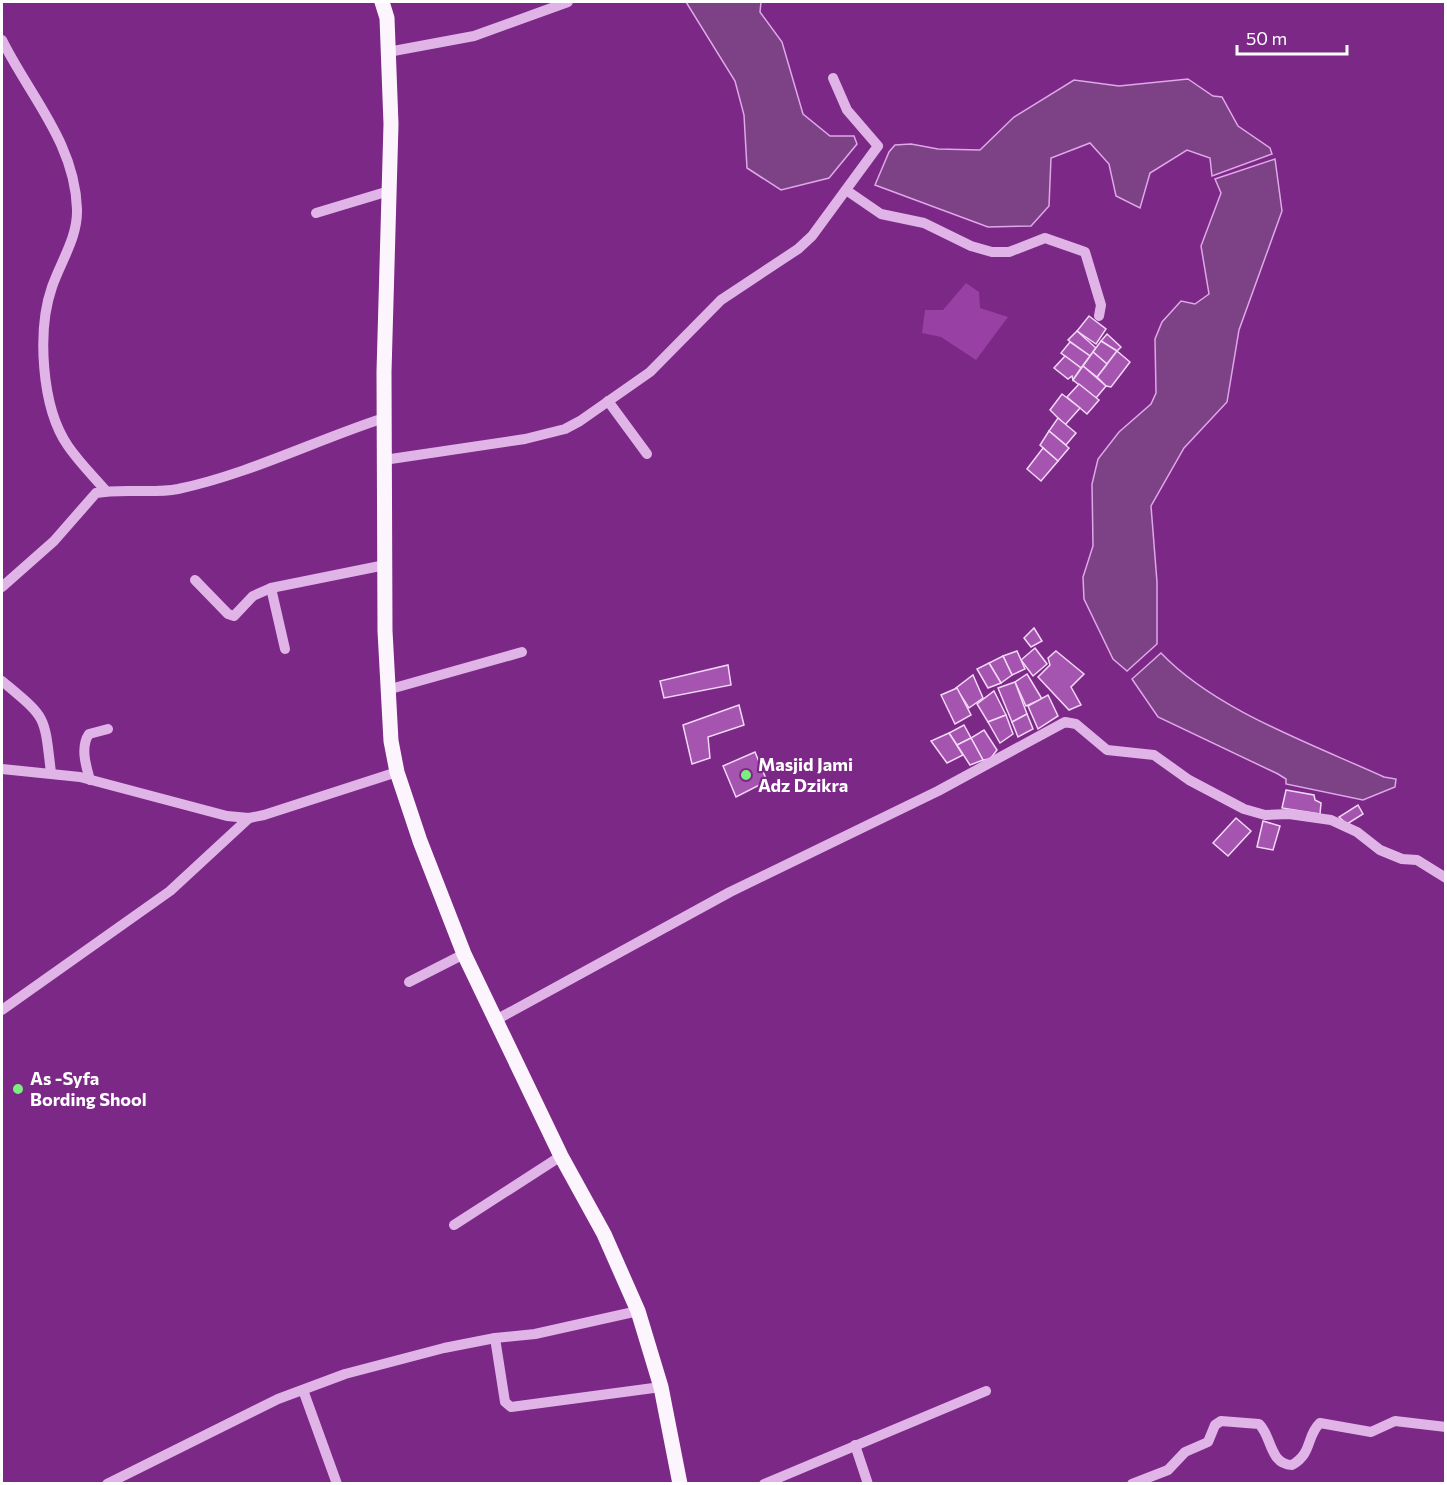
<svg xmlns="http://www.w3.org/2000/svg" width="1447" height="1485" font-family="Commissioner,sans-serif">
	<style>
		.green { fill: #9840a4 }
		.water { fill: #7d4185; stroke: #dfa8e8; stroke-width: 1.5 }
		.building { fill: #a555af; stroke: #f2d7f6; stroke-width: 1.5 }
		.lines { fill: none; stroke-linecap: round; stroke-linejoin: round }
		.minor { stroke: #e1b4e8; stroke-width: 10 }
		.major { stroke: #fdf5fe; stroke-width: 15 }
		.poi-dot { fill: #7aef7f; stroke: #7c2886; stroke-width: 2 }
		.labels { text-anchor: middle; stroke-width: 4.5; stroke-linejoin: round; paint-order: stroke }
		.poi-label { font-size: 18px; font-weight: bold; fill: #fff; stroke: #7c2886; text-anchor: start }
	</style>
	<rect width="100%" height="100%" fill="#7c2886"/>
	<!-- green -->
	<path class="green" d="M 966,283 L 979,292 L 980,308 L 1008,317 L 976,360 L 941,337 L 922,333 L 925,310 L 943,310 Z"/>
	<!-- water -->
	<g class="water">
		<path d="M 686,2 L 761,2 L 760,12 L 782,42 L 803,114 L 830,136 L 854,136 L 857,144 L 829,178 L 781,190 L 747,168 L 744,115 L 735,81 Z"/>
		<path d="M 1188,79 L 1213,96 L 1222,97 L 1238,126 L 1270,148 L 1272,154 L 1212,176 L 1210,158 L 1187,150 L 1150,173 L 1140,208 L 1116,196 L 1109,164 L 1090,143 L 1051,158 L 1049,206 L 1031,226 L 988,227 L 875,185 L 889,152 L 895,145 L 911,144 L 938,149 L 980,150 L 1014,117 L 1074,80 L 1119,86 Z"/>
		<path d="M 1275,159 L 1282,211 L 1239,330 L 1227,402 L 1184,448 L 1151,506 L 1157,582 L 1157,644 L 1127,671 L 1113,659 L 1084,599 L 1083,577 L 1093,546 L 1092,484 L 1098,459 L 1119,432 L 1151,404 L 1156,393 L 1155,339 L 1162,322 L 1181,301 L 1195,304 L 1209,294 L 1201,246 L 1221,193 L 1215,179 Z"/>
		<path d="M 1161,653 C 1215,710 1312,744 1384,777 L 1396,779 L 1395,787 L 1363,800 L 1286,784 L 1286,779 L 1278,774 L 1158,717 L 1132,679 Z"/>
	</g>
	<!-- building -->
	<g class="building">
		<path d="M 1089,316 L 1106,329 L 1096,344 L 1077,331 Z"/>
		<path d="M 1077,331 L 1096,348 L 1090,356 L 1068,340 Z"/>
		<path d="M 1107,334 L 1121,347 L 1117,351 L 1101,341 Z"/>
		<path d="M 1101,341 L 1117,351 L 1107,364 L 1093,352 Z"/>
		<path d="M 1070,342 L 1090,356 L 1081,368 L 1061,353 Z"/>
		<path d="M 1117,351 L 1130,362 L 1111,387 L 1106,386 L 1097,377 Z"/>
		<path d="M 1093,352 L 1107,364 L 1097,377 L 1083,366 Z"/>
		<path d="M 1065,356 L 1081,368 L 1073,380 L 1072,376 L 1068,379 L 1054,368 Z"/>
		<path d="M 1083,366 L 1106,386 L 1096,398 L 1073,380 Z"/>
		<path d="M 1079,384 L 1099,400 L 1087,414 L 1067,397 Z"/>
		<path d="M 1062,394 L 1080,408 L 1065,425 L 1050,410 Z"/>
		<path d="M 1058,418 L 1076,433 L 1066,445 L 1049,431 Z"/>
		<path d="M 1049,431 L 1069,448 L 1058,461 L 1040,445 Z"/>
		<path d="M 1043,448 L 1058,461 L 1041,481 L 1027,469 Z"/>
		<path d="M 1034,628 L 1042,641 L 1031,647 L 1024,638 Z"/>
		<path d="M 1035,648 L 1047,664 L 1033,676 L 1021,660 Z"/>
		<path d="M 1017,651 L 1025,669 L 1012,675 L 1003,656 Z"/>
		<path d="M 1056,651 L 1084,674 L 1071,687 L 1081,705 L 1069,710 L 1038,677 L 1050,665 L 1048,658 Z"/>
		<path d="M 1003,656 L 1012,675 L 1001,683 L 989,663 Z"/>
		<path d="M 989,663 L 1001,683 L 988,688 L 977,669 Z"/>
		<path d="M 728,665 L 731,685 L 664,698 L 660,681 Z"/>
		<path d="M 1027,674 L 1042,699 L 1026,706 L 1015,682 Z"/>
		<path d="M 973,675 L 983,698 L 969,708 L 956,688 Z"/>
		<path d="M 1015,682 L 1027,714 L 1012,722 L 998,688 Z"/>
		<path d="M 957,688 L 971,715 L 955,724 L 941,695 Z"/>
		<path d="M 994,691 L 1006,715 L 988,722 L 977,704 Z"/>
		<path d="M 1048,695 L 1058,716 L 1038,729 L 1028,706 Z"/>
		<path d="M 739,705 L 744,725 L 708,737 L 710,758 L 692,764 L 683,725 Z"/>
		<path d="M 1027,714 L 1033,729 L 1018,737 L 1012,722 Z"/>
		<path d="M 1006,715 L 1013,734 L 1000,743 L 988,722 Z"/>
		<path d="M 964,725 L 971,738 L 957,745 L 949,733 Z"/>
		<path d="M 984,730 L 997,750 L 990,759 L 983,760 L 971,738 Z"/>
		<path d="M 949,733 L 963,755 L 947,763 L 931,741 Z"/>
		<path d="M 971,738 L 983,760 L 970,765 L 957,745 Z"/>
		<path d="M 755,752 L 767,781 L 736,797 L 723,766 Z"/>
		<path d="M 1286,790 L 1314,795 L 1315,800 L 1321,803 L 1320,814 L 1282,808 Z"/>
		<path d="M 1358,805 L 1363,814 L 1347,824 L 1339,817 Z"/>
		<path d="M 1236,818 L 1251,831 L 1228,856 L 1213,843 Z"/>
		<path d="M 1263,821 L 1280,826 L 1273,850 L 1257,847 Z"/>
	</g>
	<g class="lines">
		<!-- minor -->
		<g class="minor">
			<path d="M 2,40 C 29,95 75,143 77,209 C 78,237 61,261 52,287 C 37,330 41,407 68,446 C 79,462 93,476 106,491"/>
			<path d="M 388,52 L 474,36 L 568,2"/>
			<path d="M 846,190 L 881,214 L 924,223 L 971,246 L 992,252 L 1009,252 L 1045,238 L 1085,252 L 1101,305 L 1099,316"/>
			<path d="M 316,213 L 389,191"/>
			<path d="M 608,401 L 647,454"/>
			<path d="M 384,460 L 525,439 L 565,429 L 580,421 L 650,372 L 721,300 L 798,249 L 812,236 L 878,146 L 847,110 L 833,78"/>
			<path d="M 195,580 L 228,614 L 234,616 L 253,596 L 271,588 L 385,565"/>
			<path d="M 2,587 L 54,541 L 96,493 C 123,488 151,494 178,489 C 249,474 316,440 384,418"/>
			<path d="M 271,588 L 285,649"/>
			<path d="M 2,681 C 47,719 44,713 51,773"/>
			<path d="M 387,690 L 522,652"/>
			<path d="M 2,769 L 80,777 L 227,816 L 249,818 L 264,815 L 397,772"/>
			<path d="M 90,780 C 86,766 80,747 89,734 L 108,729"/>
			<path d="M 409,982 L 464,954"/>
			<path d="M 2,1010 L 170,891 L 249,818"/>
			<path d="M 494,1021 L 730,892 L 938,791 L 1065,722 L 1076,724 L 1107,750 L 1154,755 L 1189,780 L 1244,809 L 1265,815 L 1289,814 L 1331,820 L 1357,832 L 1380,850 L 1402,859 L 1417,860 L 1446,878"/>
			<path d="M 454,1225 L 561,1156"/>
			<path d="M 495,1338 L 505,1402 L 511,1407 L 661,1387"/>
			<path d="M 303,1390 L 337,1484"/>
			<path d="M 855,1445 L 868,1484"/>
			<path d="M 107,1484 L 278,1399 L 345,1374 L 444,1348 L 495,1338 L 535,1334 L 638,1311"/>
			<path d="M 764,1484 L 986,1391"/>
			<path d="M 1132,1484 L 1168,1470 L 1185,1452 L 1208,1442 L 1215,1425 L 1221,1421 L 1259,1424 C 1272,1436 1269,1464 1292,1465 C 1313,1453 1306,1436 1320,1423 L 1371,1432 L 1395,1421 L 1446,1427"/>
		</g>
		<!-- major -->
		<path class="major" d="M 382,2 L 387,18 L 391,124 L 384,372 L 385,631 L 391,741 L 397,772 L 420,841 L 464,954 L 561,1156 L 604,1234 L 638,1311 L 661,1387 L 680,1484"/>
	</g>
	<!-- markers -->
	<g class="poi-dot">
		<circle cx="746" cy="775" r="6"/>
		<circle cx="18" cy="1089" r="6"/>
	</g>
	<g class="labels">
		<!-- poi labels -->
		<g class="poi-label">
			<text x="758" y="771">Masjid Jami<tspan x="758" dy="21">Adz Dzikra</tspan></text>
			<text x="30" y="1085">As -Syfa<tspan x="30" dy="21">Bording Shool</tspan></text>
		</g>
	</g>
	<!-- border -->
	<rect width="1447" height="1485" fill="none" stroke="#ffffff" stroke-width="6"/>
	<!-- scale -->
	<path d="M1237 45v9h110v-9" fill="none" stroke="#ffffff" stroke-width="3"/>
	<text x="1246" y="45" font-size="18" fill="#ffffff" stroke="#7c2886" stroke-width="4.5" paint-order="stroke">50 m</text>
</svg>
